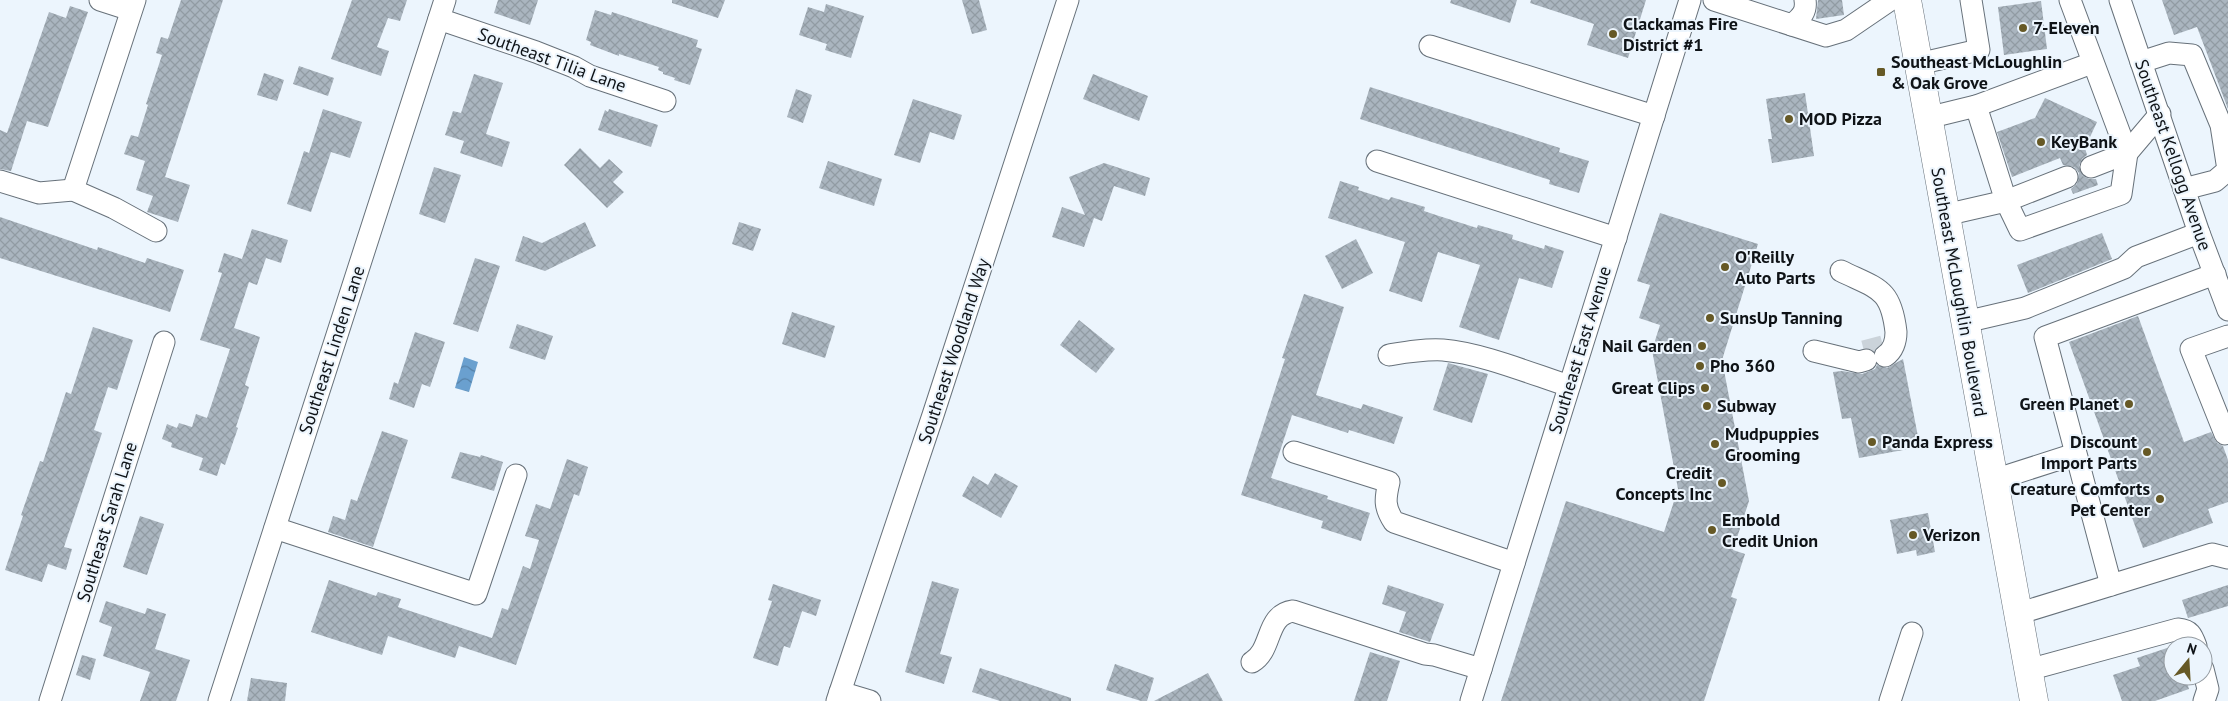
<svg xmlns="http://www.w3.org/2000/svg" width="2228" height="701" font-family="'PT Sans',sans-serif">
	<style>
		.water { fill: url(#water-waves) }
		.building { fill: url(#building-cross-hatch) }
		.lines { fill: none; stroke-linecap: round; stroke-linejoin: round }
		.minor-tunnel { stroke: #cbd3da; stroke-width: 21; stroke-dasharray: 21 11; stroke-linecap: butt }
		.minor-casing { stroke: #67717a; stroke-width: 23 }
		.major-casing { stroke: #67717a; stroke-width: 29 }
		.minor { stroke: #fff; stroke-width: 21 }
		.major { stroke: #fff; stroke-width: 28 }
		.poi-dot { fill: #665926; stroke: #ecf5fd; stroke-width: 2 }
		.labels { text-anchor: middle; stroke-width: 4; stroke-linejoin: round; paint-order: stroke }
		.poi-label { font-size: 18px; font-weight: bold; fill: #0f1317; stroke: #ecf5fd; text-anchor: start }
		.street-label { font-size: 18px; fill: #0f1317; stroke: #ecf5fd }
	</style>
	<defs>
		<pattern id="water-waves" width="16" height="10" patternUnits="userSpaceOnUse" patternTransform="scale(1.25)"><rect width="16" height="10" fill="#6aa0cf"/><path d="M0 5q4-4 8 0t8 0" fill="none" stroke="#5681a7"/></pattern>
		<pattern id="building-cross-hatch" width="8" height="8" patternUnits="userSpaceOnUse" patternTransform="scale(1.25)"><rect width="8" height="8" fill="#aab5bf"/><path d="M0 0l8 8M0 8l8-8" fill="none" stroke="#919ba3"/></pattern>
	</defs>
	<rect width="100%" height="100%" fill="#ecf5fd"/>
	<!-- water -->
	<path class="water" d="M 464,357 L 478,362 L 469,392 L 455,388 Z"/>
	<!-- building -->
	<g class="building">
		<path d="M 181,0 L 223,0 L 165,177 L 190,185 L 178,222 L 147,212 L 153,196 L 136,190 L 145,161 L 124,154 L 131,135 L 138,137 L 148,105 L 146,104 L 162,55 L 156,53 L 161,37 L 168,39 Z"/>
		<path d="M 352,0 L 407,0 L 400,21 L 388,18 L 377,47 L 389,51 L 381,76 L 331,59 Z"/>
		<path d="M 498,0 L 538,0 L 530,25 L 494,13 Z"/>
		<path d="M 672,0 L 725,0 L 718,18 L 672,3 Z"/>
		<path d="M 962,0 L 979,0 L 987,30 L 972,34 Z"/>
		<path d="M 1451,0 L 1517,0 L 1510,23 L 1450,3 Z"/>
		<path d="M 1531,0 L 1646,0 L 1628,58 L 1587,45 L 1594,24 L 1530,3 Z"/>
		<path d="M 1818,0 L 1842,0 L 1844,15 L 1816,19 Z"/>
		<path d="M 2162,0 L 2228,0 L 2228,109 L 2197,27 L 2174,35 Z"/>
		<path d="M 2041,1 L 2047,49 L 2004,55 L 1998,7 Z"/>
		<path d="M 826,4 L 864,16 L 851,58 L 825,50 L 827,44 L 799,35 L 808,7 L 824,12 Z"/>
		<path d="M 70,6 L 88,12 L 48,127 L 27,121 L 11,171 L 0,169 L 0,130 L 7,133 L 49,12 L 66,18 Z"/>
		<path d="M 595,10 L 611,15 L 612,12 L 698,40 L 696,47 L 702,49 L 690,85 L 674,80 L 675,78 L 663,74 L 663,72 L 658,70 L 659,67 L 619,54 L 619,56 L 590,45 L 591,42 L 586,40 Z"/>
		<path d="M 299,66 L 334,78 L 328,96 L 293,84 Z"/>
		<path d="M 264,73 L 284,80 L 277,101 L 257,95 Z"/>
		<path d="M 474,74 L 503,83 L 486,134 L 510,142 L 502,167 L 460,153 L 464,141 L 445,135 L 453,111 L 461,113 Z"/>
		<path d="M 1093,74 L 1148,96 L 1139,121 L 1083,99 Z"/>
		<path d="M 1370,87 L 1560,148 L 1559,152 L 1589,161 L 1579,193 L 1549,184 L 1550,180 L 1360,119 Z"/>
		<path d="M 796,89 L 812,95 L 803,123 L 787,117 Z"/>
		<path d="M 1805,93 L 1814,156 L 1772,163 L 1768,139 L 1772,139 L 1766,99 Z"/>
		<path d="M 2045,98 L 2097,122 L 2085,148 L 2087,155 L 2082,159 L 2079,166 L 2083,176 L 2089,179 L 2096,179 L 2098,185 L 2073,194 L 2071,189 L 2077,184 L 2079,173 L 2074,167 L 2063,165 L 2060,158 L 2012,177 L 1997,132 L 2035,118 Z"/>
		<path d="M 913,99 L 962,115 L 954,140 L 930,132 L 920,163 L 894,155 Z"/>
		<path d="M 323,109 L 362,122 L 350,158 L 331,152 L 311,212 L 287,204 L 304,151 L 309,153 Z"/>
		<path d="M 609,109 L 658,125 L 651,147 L 598,130 L 605,110 L 608,112 Z"/>
		<path d="M 580,148 L 600,168 L 609,159 L 623,172 L 613,182 L 624,192 L 607,208 L 564,165 Z"/>
		<path d="M 828,161 L 882,179 L 874,206 L 819,188 Z"/>
		<path d="M 1104,163 L 1150,178 L 1145,196 L 1114,186 L 1102,221 L 1094,218 L 1084,247 L 1052,237 L 1062,207 L 1085,215 L 1069,177 Z"/>
		<path d="M 434,167 L 461,175 L 445,223 L 419,214 Z"/>
		<path d="M 1340,181 L 1359,187 L 1358,190 L 1389,200 L 1391,197 L 1425,207 L 1424,211 L 1439,216 L 1477,228 L 1478,225 L 1513,235 L 1512,239 L 1544,249 L 1545,245 L 1564,251 L 1552,288 L 1519,278 L 1499,340 L 1459,327 L 1480,265 L 1438,252 L 1422,302 L 1389,291 L 1405,242 L 1328,218 Z"/>
		<path d="M 1660,213 L 1758,244 L 1722,360 L 1749,501 L 1733,550 L 1745,554 L 1731,597 L 1737,599 L 1704,701 L 1501,701 L 1566,501 L 1664,532 L 1678,489 L 1652,350 L 1660,325 L 1639,318 L 1650,285 L 1637,281 Z"/>
		<path d="M 0,217 L 97,250 L 98,247 L 145,263 L 147,258 L 184,270 L 170,312 L 0,258 Z"/>
		<path d="M 585,222 L 596,246 L 545,271 L 515,261 L 523,236 L 542,243 Z"/>
		<path d="M 739,222 L 761,229 L 753,251 L 732,244 Z"/>
		<path d="M 252,229 L 288,240 L 281,263 L 266,258 L 257,285 L 249,282 L 234,328 L 260,337 L 245,385 L 249,387 L 236,427 L 238,428 L 225,465 L 221,463 L 217,476 L 199,470 L 203,458 L 171,447 L 172,443 L 162,439 L 167,424 L 177,428 L 179,423 L 192,427 L 196,414 L 207,418 L 230,349 L 200,340 L 222,273 L 218,272 L 224,253 L 242,259 Z"/>
		<path d="M 2102,233 L 2112,259 L 2028,293 L 2017,265 Z"/>
		<path d="M 1356,239 L 1373,273 L 1342,289 L 1325,256 Z"/>
		<path d="M 475,258 L 500,266 L 478,332 L 453,324 Z"/>
		<path d="M 1304,294 L 1344,307 L 1316,395 L 1361,409 L 1363,404 L 1403,417 L 1394,444 L 1349,430 L 1348,433 L 1292,415 L 1271,478 L 1328,496 L 1327,499 L 1370,513 L 1361,541 L 1321,528 L 1323,521 L 1241,495 L 1285,359 L 1282,358 Z"/>
		<path d="M 792,312 L 835,326 L 825,358 L 782,344 Z"/>
		<path d="M 2138,316 L 2184,442 L 2211,432 L 2217,443 L 2223,446 L 2228,460 L 2228,502 L 2208,509 L 2213,523 L 2143,548 L 2069,342 Z"/>
		<path d="M 1079,320 L 1115,349 L 1096,373 L 1060,345 Z"/>
		<path d="M 517,324 L 553,336 L 545,360 L 509,348 Z"/>
		<path d="M 93,327 L 133,340 L 117,390 L 108,387 L 94,430 L 102,433 L 64,547 L 72,549 L 66,570 L 48,564 L 42,582 L 5,570 L 23,516 L 21,515 L 28,495 L 40,461 L 43,462 L 66,392 L 71,394 Z"/>
		<path d="M 415,332 L 445,342 L 430,387 L 422,384 L 414,408 L 389,399 L 394,382 L 398,384 Z"/>
		<path d="M 1903,359 L 1920,447 L 1859,458 L 1851,418 L 1842,419 L 1833,372 L 1842,371 L 1862,374 L 1875,369 L 1877,365 L 1887,368 Z"/>
		<path d="M 1448,363 L 1488,374 L 1472,423 L 1433,410 Z"/>
		<path d="M 382,431 L 408,440 L 373,547 L 328,532 L 333,516 L 345,520 L 351,499 L 357,501 Z"/>
		<path d="M 460,452 L 480,457 L 481,455 L 503,462 L 494,491 L 451,478 Z"/>
		<path d="M 567,459 L 588,467 L 579,496 L 574,494 L 516,665 L 459,646 L 455,658 L 388,636 L 382,655 L 311,632 L 329,580 L 376,596 L 378,592 L 401,599 L 398,607 L 492,638 L 502,608 L 508,610 L 523,566 L 530,569 L 539,540 L 525,536 L 536,504 L 550,509 Z"/>
		<path d="M 995,473 L 1018,486 L 1001,518 L 962,496 L 973,476 L 988,485 Z"/>
		<path d="M 1928,513 L 1935,552 L 1917,556 L 1916,550 L 1897,554 L 1890,520 Z"/>
		<path d="M 140,516 L 164,524 L 147,575 L 123,567 Z"/>
		<path d="M 932,581 L 959,589 L 940,654 L 952,657 L 944,684 L 905,672 Z"/>
		<path d="M 773,584 L 821,600 L 816,616 L 802,611 L 790,648 L 784,646 L 778,666 L 753,658 L 772,601 L 768,600 Z"/>
		<path d="M 1388,585 L 1444,604 L 1430,642 L 1399,632 L 1406,612 L 1382,604 Z"/>
		<path d="M 2228,585 L 2228,606 L 2188,618 L 2182,600 Z"/>
		<path d="M 106,601 L 145,614 L 147,608 L 166,614 L 155,649 L 190,660 L 176,701 L 140,701 L 150,672 L 103,656 L 112,627 L 99,622 Z"/>
		<path d="M 2173,646 L 2173,676 L 2185,676 L 2189,689 L 2155,701 L 2122,701 L 2113,675 L 2140,666 L 2137,658 Z"/>
		<path d="M 1370,652 L 1400,661 L 1387,701 L 1354,701 Z"/>
		<path d="M 82,655 L 96,659 L 90,680 L 76,675 Z"/>
		<path d="M 1115,664 L 1154,678 L 1147,701 L 1141,701 L 1106,690 Z"/>
		<path d="M 980,668 L 1071,698 L 1071,701 L 1000,701 L 972,692 Z"/>
		<path d="M 1208,673 L 1223,701 L 1154,701 Z"/>
		<path d="M 251,678 L 287,683 L 285,701 L 247,701 Z"/>
	</g>
	<g class="lines">
		<!-- minor-tunnel -->
		<path class="minor-tunnel" d="M 1864,351 L 1883,346"/>
		<defs>
			<g id="minor">
				<path d="M 100,0 L 131,10"/>
				<path d="M 1714,0 L 1826,36 L 1846,30 L 1890,0"/>
				<path d="M 2120,0 L 2199,233 L 2228,310"/>
				<path d="M 439,19 L 536,52 L 574,67 L 590,76 L 665,101"/>
				<path d="M 1792,25 C 1801,17 1807,12 1805,0"/>
				<path d="M 1430,46 L 1654,116"/>
				<path d="M 2141,62 L 2169,53 L 2192,55 L 2221,125 L 2228,170 L 2215,181 L 2184,189"/>
				<path d="M 1918,64 L 1979,50 L 1971,0"/>
				<path d="M 1976,106 L 2006,201 L 2020,230 L 2121,194 L 2127,153 L 2070,0"/>
				<path d="M 1927,118 L 1976,106 L 2092,63"/>
				<path d="M 1377,161 L 1616,238"/>
				<path d="M 2091,167 L 2127,153 L 2160,114"/>
				<path d="M 0,181 L 39,193 L 73,190 L 114,208 L 156,231"/>
				<path d="M 73,190 L 135,0"/>
				<path d="M 1945,215 L 2006,201 L 2067,177"/>
				<path d="M 1841,271 C 1878,289 1891,288 1896,332 C 1896,341 1893,351 1885,356"/>
				<path d="M 1965,322 L 2025,308 L 2124,268 L 2136,257 L 2199,233"/>
				<path d="M 2228,336 L 2191,349 L 2225,434 L 2228,433"/>
				<path d="M 1814,351 L 1859,362 L 1866,360"/>
				<path d="M 1389,355 C 1407,352 1424,349 1443,350 C 1481,353 1532,374 1569,386"/>
				<path d="M 1294,452 L 1389,482 C 1385,499 1384,507 1394,522 L 1514,563"/>
				<path d="M 1994,480 L 2075,454"/>
				<path d="M 275,528 L 476,594 L 516,475"/>
				<path d="M 2111,585 L 2045,337 L 2215,274"/>
				<path d="M 2017,614 L 2212,554 L 2228,558"/>
				<path d="M 1252,662 C 1273,650 1265,615 1293,611 L 1425,654 L 1434,655 L 1481,669"/>
				<path d="M 2203,669 L 2208,689 L 2204,701"/>
				<path d="M 2028,670 L 2178,629 C 2190,630 2192,635 2196,646"/>
				<path d="M 840,692 L 870,701"/>
				<path d="M 50,701 L 164,342"/>
				<path d="M 219,701 L 445,0"/>
				<path d="M 837,701 L 933,415 L 1068,0"/>
				<path d="M 1471,701 L 1690,0"/>
				<path d="M 1890,701 L 1912,633"/>
			</g>
			<path id="major" d="M 1907,0 L 2034,701"/>
		</defs>
		<!-- minor casing -->
		<use href="#minor" class="minor-casing"/>
		<!-- major casing -->
		<use href="#major" class="major-casing"/>
		<!-- minor -->
		<use href="#minor" class="minor"/>
		<!-- major -->
		<use href="#major" class="major"/>
	</g>
	<!-- markers -->
	<g class="poi-dot">
		<circle cx="2023" cy="28" r="5"/>
		<circle cx="1613" cy="34" r="5"/>
		<rect x="1876" y="67" width="10" height="10" rx="2.5"/>
		<circle cx="1789" cy="119" r="5"/>
		<circle cx="2041" cy="142" r="5"/>
		<circle cx="1725" cy="267" r="5"/>
		<circle cx="1710" cy="318" r="5"/>
		<circle cx="1702" cy="346" r="5"/>
		<circle cx="1700" cy="366" r="5"/>
		<circle cx="1705" cy="388" r="5"/>
		<circle cx="2129" cy="404" r="5"/>
		<circle cx="1707" cy="406" r="5"/>
		<circle cx="1872" cy="442" r="5"/>
		<circle cx="1715" cy="444" r="5"/>
		<circle cx="2147" cy="452" r="5"/>
		<circle cx="1722" cy="483" r="5"/>
		<circle cx="2160" cy="499" r="5"/>
		<circle cx="1712" cy="530" r="5"/>
		<circle cx="1913" cy="535" r="5"/>
	</g>
	<g class="labels">
		<!-- poi labels -->
		<g class="poi-label">
			<text x="1623" y="30">Clackamas Fire<tspan x="1623" dy="21">District #1</tspan></text>
			<text x="2033" y="34">7-Eleven</text>
			<text x="1891" y="68">Southeast McLoughlin<tspan x="1891" dy="21">&amp; Oak Grove</tspan></text>
			<text x="1799" y="125">MOD Pizza</text>
			<text x="2051" y="148">KeyBank</text>
			<text x="1735" y="263">O'Reilly<tspan x="1735" dy="21">Auto Parts</tspan></text>
			<text x="1720" y="324">SunsUp Tanning</text>
			<text x="1692" y="352" text-anchor="end">Nail Garden</text>
			<text x="1710" y="372">Pho 360</text>
			<text x="1695" y="394" text-anchor="end">Great Clips</text>
			<text x="2119" y="410" text-anchor="end">Green Planet</text>
			<text x="1717" y="412">Subway</text>
			<text x="1725" y="440">Mudpuppies<tspan x="1725" dy="21">Grooming</tspan></text>
			<text x="1882" y="448">Panda Express</text>
			<text x="2137" y="448" text-anchor="end">Discount<tspan x="2137" dy="21">Import Parts</tspan></text>
			<text x="1712" y="479" text-anchor="end">Credit<tspan x="1712" dy="21">Concepts Inc</tspan></text>
			<text x="2150" y="495" text-anchor="end">Creature Comforts<tspan x="2150" dy="21">Pet Center</tspan></text>
			<text x="1722" y="526">Embold<tspan x="1722" dy="21">Credit Union</tspan></text>
			<text x="1923" y="541">Verizon</text>
		</g>
		<!-- street labels -->
		<g class="street-label">
			<text transform="translate(552 60) rotate(20)" y="6">Southeast Tilia Lane</text>
			<text transform="translate(2173 155) rotate(71)" y="6">Southeast Kellogg Avenue</text>
			<text transform="translate(1959 292) rotate(80)" y="6">Southeast McLoughlin Boulevard</text>
			<text transform="translate(332 350) rotate(-72)" y="6">Southeast Linden Lane</text>
			<text transform="translate(1580 350) rotate(-73)" y="6">Southeast East Avenue</text>
			<text transform="translate(954 351) rotate(-72)" y="6">Southeast Woodland Way</text>
			<text transform="translate(107 522) rotate(-73)" y="6">Southeast Sarah Lane</text>
		</g>
	</g>
	<!-- north arrow -->
	<g transform="translate(2188 661) rotate(18)"><circle r="24" fill="#ecf5fd" stroke="#949ba1"/>
	<path d="M0-4L9 19L0 12L-9 19Z" fill="#665926"/>
	<text y="-8" font-size="14" font-weight="bold" text-anchor="middle" fill="#0f1317">N</text>
	</g>
</svg>
